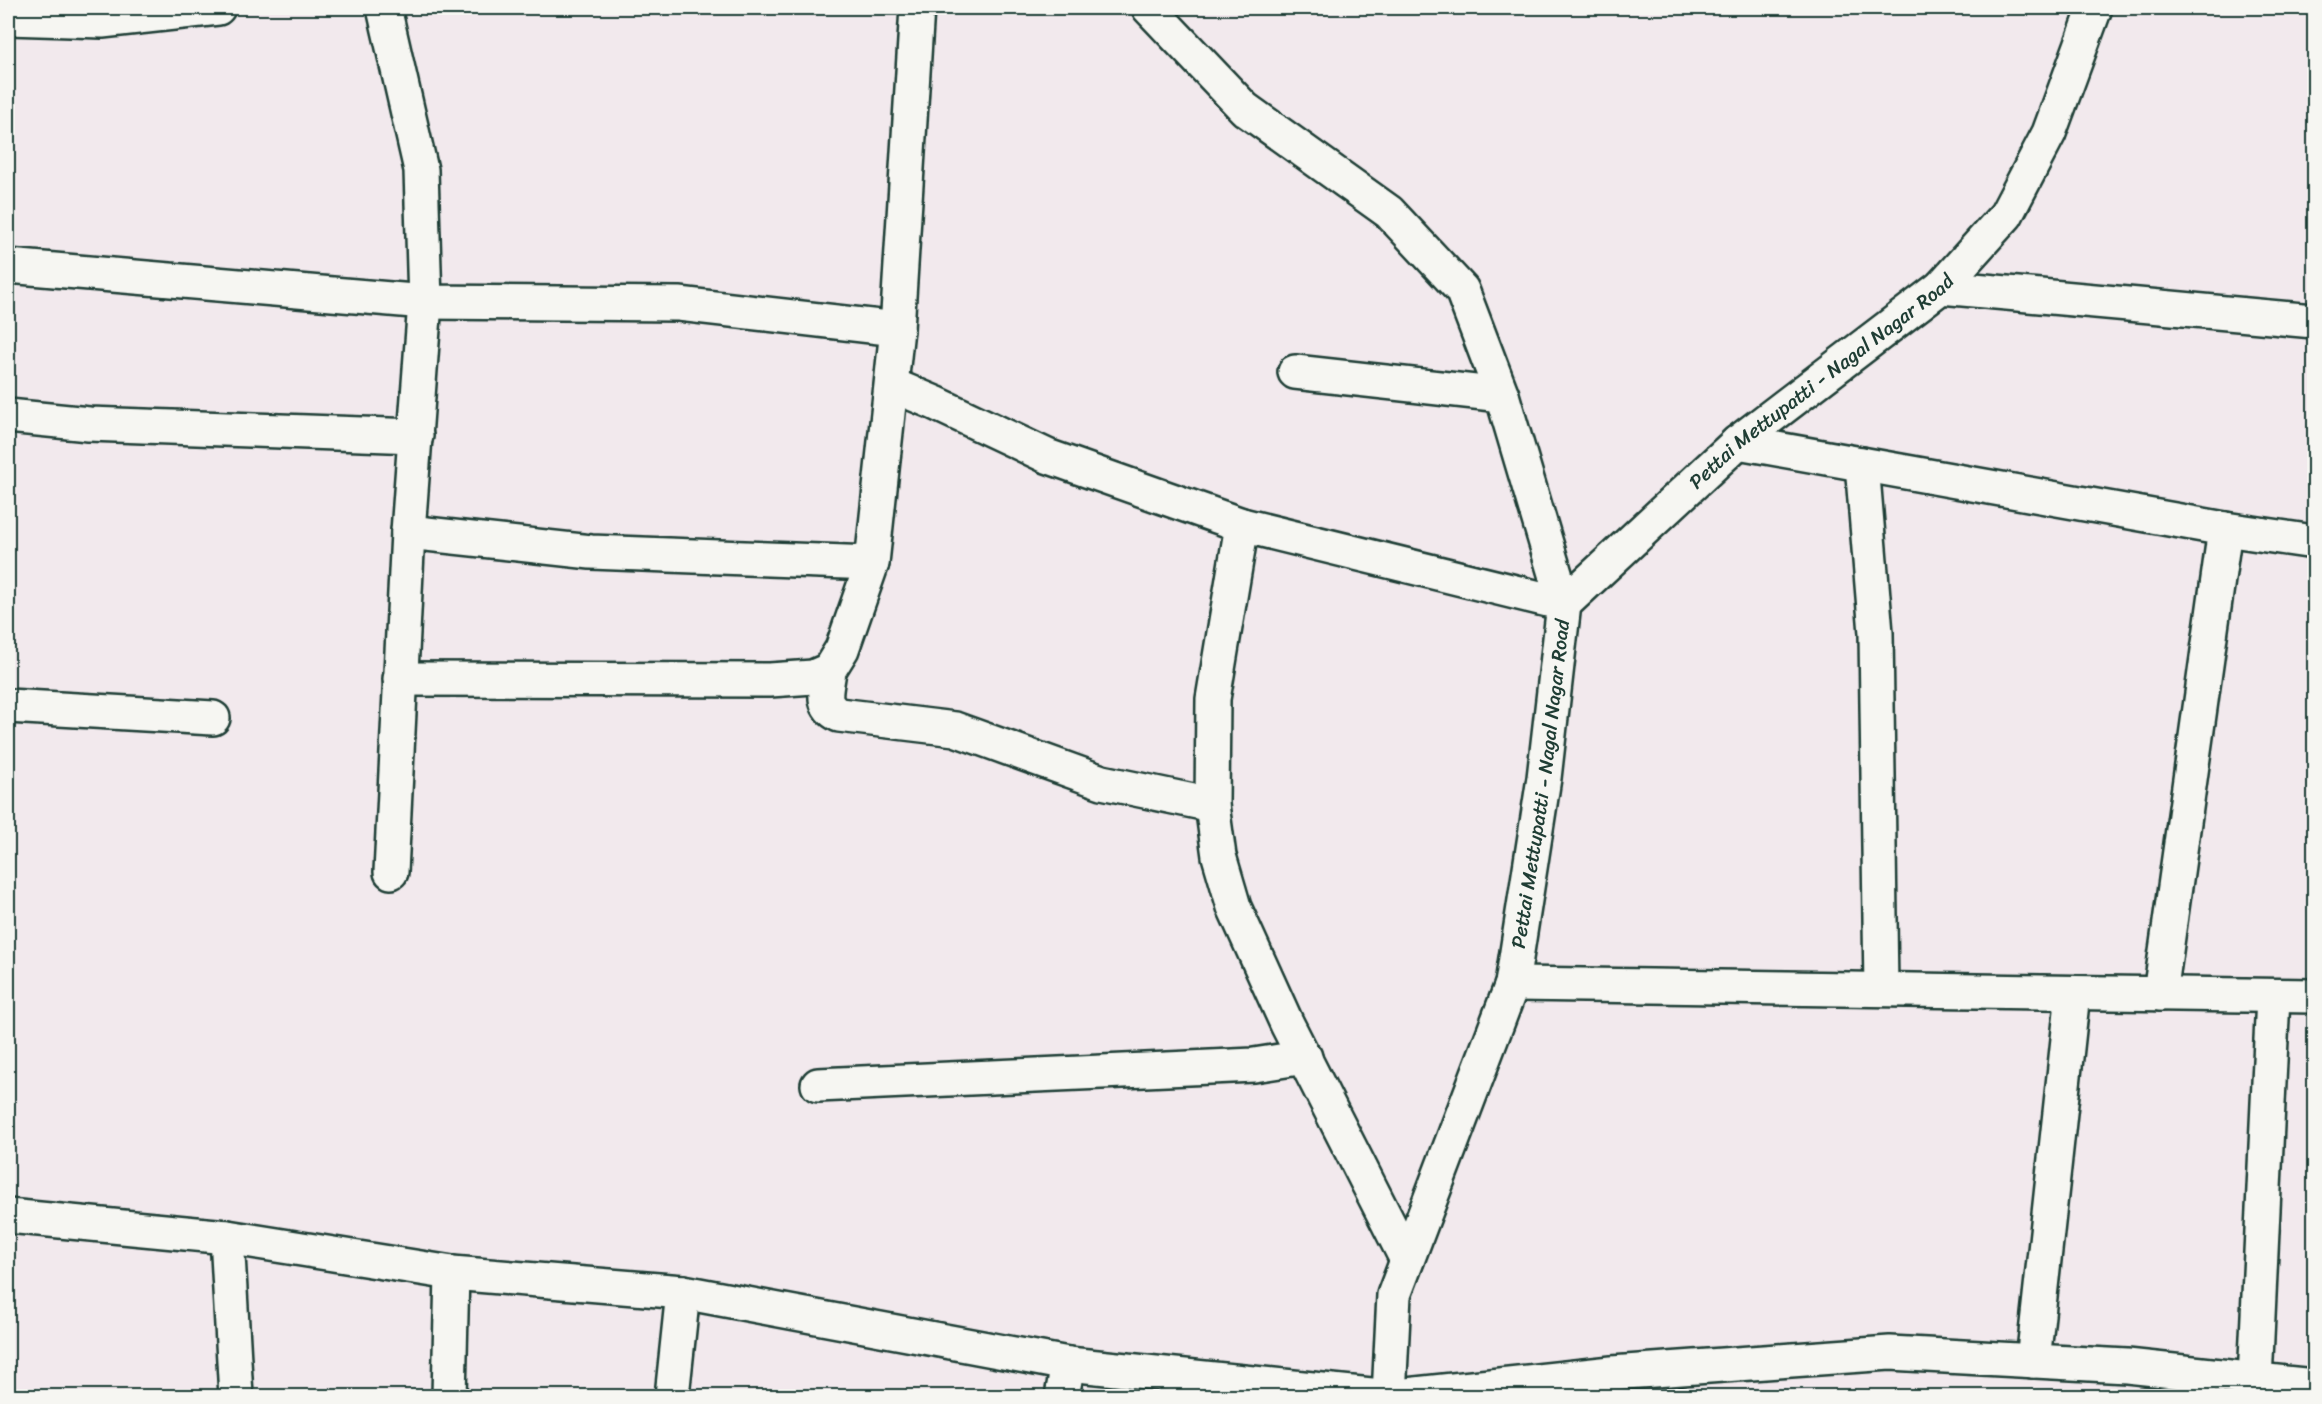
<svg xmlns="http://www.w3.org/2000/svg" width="2322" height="1404" font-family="Sriracha,sans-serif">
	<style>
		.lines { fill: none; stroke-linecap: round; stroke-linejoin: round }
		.street-casing { stroke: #1f3d34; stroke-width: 38 }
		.secondary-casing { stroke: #1f3d34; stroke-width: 38 }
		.street { stroke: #f6f6f2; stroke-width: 33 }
		.secondary { stroke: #f6f6f2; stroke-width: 33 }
		.labels { text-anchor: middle; stroke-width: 4.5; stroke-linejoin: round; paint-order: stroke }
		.street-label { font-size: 20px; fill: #1f3d34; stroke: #f6f6f2 }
	</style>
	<rect width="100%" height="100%" fill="#f2e9ed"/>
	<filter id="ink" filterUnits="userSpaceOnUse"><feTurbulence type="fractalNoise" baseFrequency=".0167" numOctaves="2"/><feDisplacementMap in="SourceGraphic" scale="12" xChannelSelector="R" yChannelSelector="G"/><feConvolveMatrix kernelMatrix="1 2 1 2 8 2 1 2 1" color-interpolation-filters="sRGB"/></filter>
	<g filter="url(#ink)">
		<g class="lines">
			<defs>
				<g id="street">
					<path d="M 384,8 L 421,170 L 425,302 L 408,532 L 391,872"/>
					<path d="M 1149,8 L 1245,109 L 1389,212 L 1462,290 L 1502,395 L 1564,604"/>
					<path d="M 8,266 L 425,302 L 679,304 L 897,329"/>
					<path d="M 1941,287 L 2314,321"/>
					<path d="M 1295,372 L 1502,395"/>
					<path d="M 892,385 L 935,403 L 1047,456 L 1242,525 L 1564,604"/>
					<path d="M 8,416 L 89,424 L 416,436"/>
					<path d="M 1738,442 L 2225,529 L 2314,542"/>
					<path d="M 1862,464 L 1876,633 L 1881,989"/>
					<path d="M 1242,525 L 1213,699 L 1212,805 L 1219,856 L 1234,907 L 1287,1024 L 1407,1260"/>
					<path d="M 408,532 L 591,552 L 872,563"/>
					<path d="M 829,670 C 827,689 819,705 839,715 L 955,729 L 1102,782 L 1212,805"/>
					<path d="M 400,679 L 770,680 L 813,677 L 829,670 L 842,649 L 872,563 L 897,329 L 917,8"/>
					<path d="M 8,706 L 213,718"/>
					<path d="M 1512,984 L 2314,996"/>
					<path d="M 2160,994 L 2225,529"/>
					<path d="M 818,1085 L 1254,1065 L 1305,1057"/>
					<path d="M 8,1216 L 227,1237 L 452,1273 L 683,1292 L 1068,1364 L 1381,1396"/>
					<path d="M 227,1237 L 236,1396"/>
					<path d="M 2033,1361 L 2073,993"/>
					<path d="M 2255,1380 L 2273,997"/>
					<path d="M 449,1396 L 452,1273"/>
					<path d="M 672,1396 L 683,1292"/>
					<path d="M 1062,1396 L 1068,1364"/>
					<path d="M 1397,1396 L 1612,1373 L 1890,1353 L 2127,1366 L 2314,1386"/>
				</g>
				<g id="secondary">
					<path d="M 8,18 L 102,21 L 218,8"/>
					<path id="s1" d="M 1389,1396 L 1394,1295 L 1512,984 L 1544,778 L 1564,604 L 1738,442 L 1941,287 L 2006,215 L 2049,133 L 2095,8"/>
				</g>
			</defs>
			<!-- street casing -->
			<use href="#street" class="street-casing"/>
			<!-- secondary casing -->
			<use href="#secondary" class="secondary-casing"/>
			<!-- street -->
			<use href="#street" class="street"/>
			<!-- secondary -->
			<use href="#secondary" class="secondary"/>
		</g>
	</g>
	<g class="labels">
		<!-- street labels -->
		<g class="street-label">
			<text dy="7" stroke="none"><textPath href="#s1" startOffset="1158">Pettai Mettupatti - Nagal Nagar Road</textPath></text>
			<text dy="7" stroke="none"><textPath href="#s1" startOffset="636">Pettai Mettupatti - Nagal Nagar Road</textPath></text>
		</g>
	</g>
	<!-- margin -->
	<rect width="2322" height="1404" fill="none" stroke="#f6f6f2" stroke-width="30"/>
	<rect x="15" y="15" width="2292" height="1374" fill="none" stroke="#1f3d34" stroke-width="2" filter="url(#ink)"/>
</svg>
